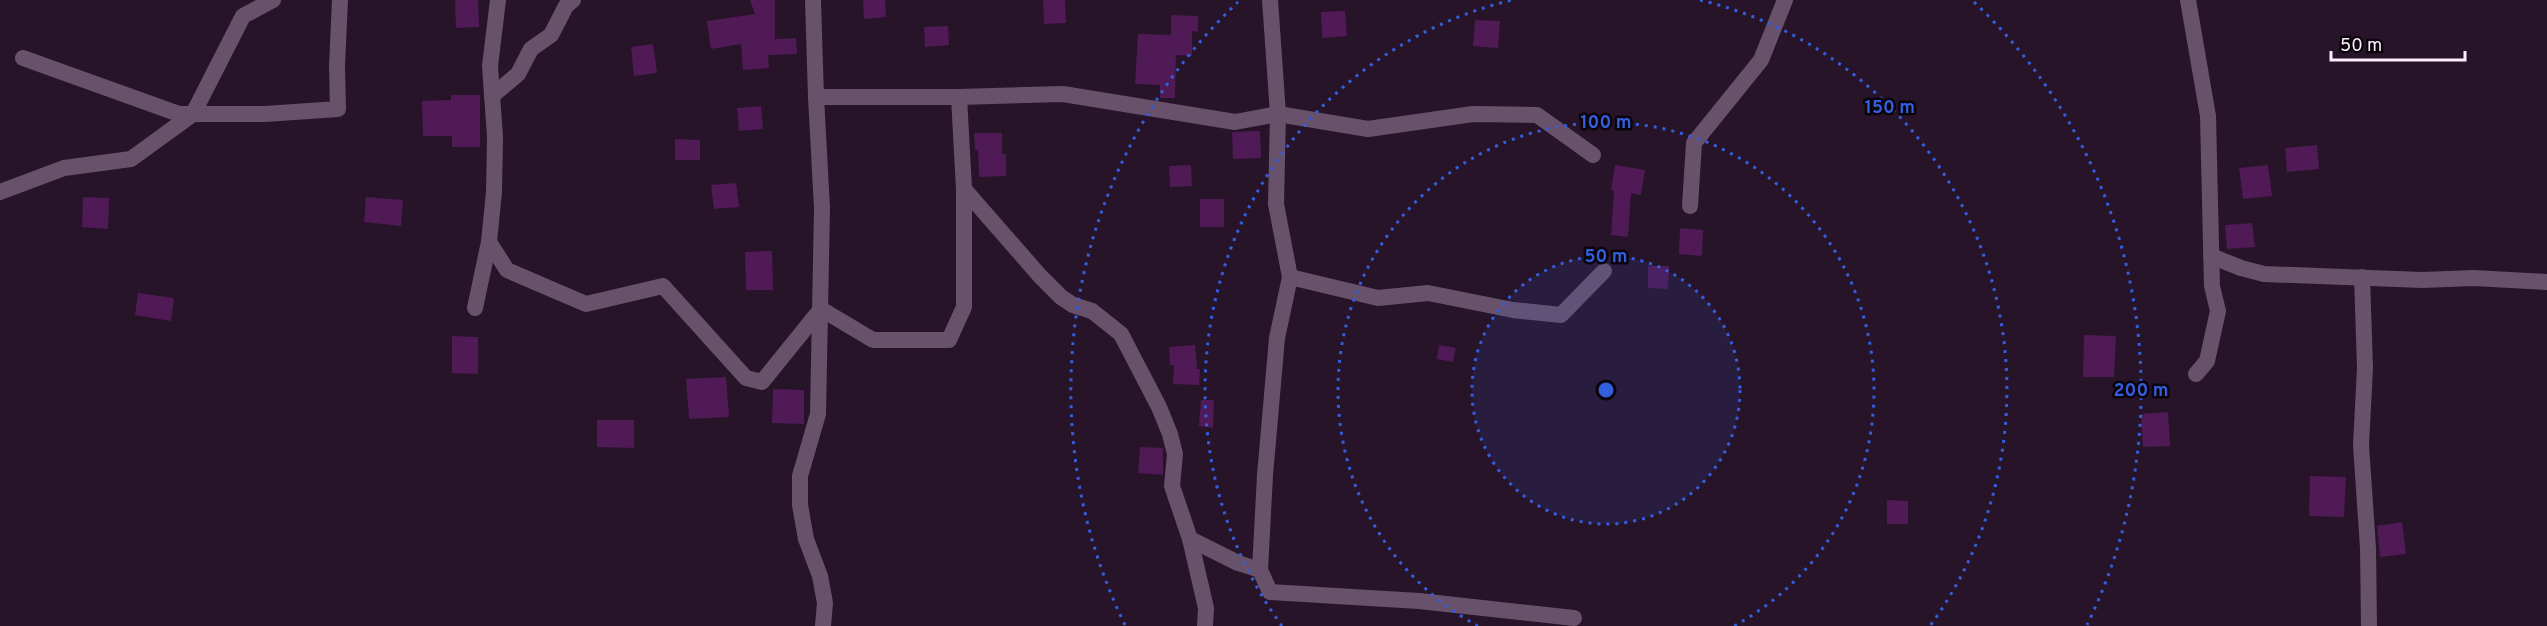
<svg xmlns="http://www.w3.org/2000/svg" width="2547" height="626" font-family="Overpass,sans-serif">
	<style>
		.building { fill: #4f1a55 }
		.lines { fill: none; stroke-linecap: round; stroke-linejoin: round }
		.street { stroke: #68516a; stroke-width: 16 }
		.ring { fill: none; stroke: #335edc; stroke-width: 3; stroke-dasharray: 3 6 }
		.centre { fill: #335edc; stroke: #0b040c; stroke-width: 3 }
		.ring-label { font-size: 18px; text-anchor: middle; font-weight: bold; fill: #335edc; stroke: #0b040c; stroke-width: 5; stroke-linejoin: round; paint-order: stroke }
	</style>
	<rect width="100%" height="100%" fill="#271429"/>
	<!-- building -->
	<g class="building">
		<path d="M 455,0 L 478,0 L 479,27 L 456,28 Z"/>
		<path d="M 750,0 L 775,0 L 775,39 L 796,38 L 797,54 L 768,55 L 769,68 L 743,70 L 741,44 L 711,49 L 707,21 L 755,14 Z"/>
		<path d="M 863,0 L 885,0 L 886,17 L 864,19 Z"/>
		<path d="M 1043,0 L 1065,0 L 1066,23 L 1044,24 Z"/>
		<path d="M 1345,11 L 1347,36 L 1322,38 L 1321,12 Z"/>
		<path d="M 1171,15 L 1198,16 L 1198,32 L 1192,31 L 1192,56 L 1176,55 L 1175,98 L 1160,98 L 1160,85 L 1135,84 L 1138,34 L 1171,35 Z"/>
		<path d="M 1475,20 L 1500,21 L 1498,48 L 1473,46 Z"/>
		<path d="M 948,26 L 949,45 L 925,47 L 924,27 Z"/>
		<path d="M 653,44 L 657,73 L 634,76 L 631,47 Z"/>
		<path d="M 451,95 L 480,95 L 480,147 L 452,147 L 452,136 L 423,136 L 422,101 L 451,100 Z"/>
		<path d="M 761,106 L 763,129 L 739,131 L 737,108 Z"/>
		<path d="M 1260,131 L 1261,158 L 1233,159 L 1232,132 Z"/>
		<path d="M 974,133 L 1002,133 L 1002,154 L 1006,154 L 1006,176 L 979,177 L 978,150 L 975,150 Z"/>
		<path d="M 675,139 L 700,140 L 700,160 L 675,160 Z"/>
		<path d="M 2317,145 L 2319,169 L 2287,172 L 2285,148 Z"/>
		<path d="M 1191,165 L 1192,186 L 1170,187 L 1169,166 Z"/>
		<path d="M 1615,165 L 1645,170 L 1641,195 L 1631,193 L 1628,237 L 1611,235 L 1614,191 L 1611,190 Z"/>
		<path d="M 2268,165 L 2272,196 L 2243,199 L 2239,168 Z"/>
		<path d="M 736,183 L 739,207 L 714,209 L 711,185 Z"/>
		<path d="M 83,197 L 109,198 L 108,229 L 82,227 Z"/>
		<path d="M 366,197 L 403,200 L 401,226 L 364,222 Z"/>
		<rect x="1200" y="199" width="24" height="28"/>
		<path d="M 2252,223 L 2255,247 L 2227,249 L 2225,225 Z"/>
		<path d="M 1680,228 L 1703,230 L 1702,256 L 1679,254 Z"/>
		<path d="M 772,251 L 773,290 L 746,290 L 745,252 Z"/>
		<path d="M 1648,266 L 1669,266 L 1668,289 L 1648,288 Z"/>
		<path d="M 138,293 L 174,298 L 171,321 L 135,315 Z"/>
		<path d="M 2084,335 L 2116,336 L 2114,377 L 2083,377 Z"/>
		<path d="M 452,336 L 478,337 L 478,374 L 452,373 Z"/>
		<path d="M 1195,345 L 1197,369 L 1200,369 L 1199,385 L 1173,384 L 1174,365 L 1170,365 L 1169,347 Z"/>
		<path d="M 1439,345 L 1456,348 L 1453,362 L 1437,359 Z"/>
		<path d="M 726,377 L 729,417 L 689,419 L 686,379 Z"/>
		<path d="M 773,389 L 804,390 L 804,424 L 772,423 Z"/>
		<path d="M 1201,400 L 1214,400 L 1213,428 L 1199,426 Z"/>
		<path d="M 2168,412 L 2170,446 L 2143,447 L 2141,414 Z"/>
		<path d="M 597,420 L 634,420 L 634,448 L 597,447 Z"/>
		<path d="M 1140,447 L 1163,448 L 1163,475 L 1138,473 Z"/>
		<path d="M 2310,476 L 2346,477 L 2344,517 L 2309,516 Z"/>
		<path d="M 1887,500 L 1908,501 L 1908,524 L 1887,524 Z"/>
		<path d="M 2402,522 L 2406,554 L 2380,557 L 2377,526 Z"/>
	</g>
	<g class="lines">
		<!-- street -->
		<g class="street">
			<path d="M 813,0 L 816,97 L 822,208 L 818,414 L 800,476 L 800,505 L 806,539 L 820,576 L 825,603 L 823,626"/>
			<path d="M 2188,0 L 2208,116 L 2212,286 L 2218,311 L 2207,361 L 2196,374"/>
			<path d="M 23,58 L 179,114 L 265,114 L 338,109 L 337,66 L 340,0"/>
			<path d="M 492,96 L 518,74 L 531,49 L 551,35 L 566,6 L 573,0"/>
			<path d="M 816,97 L 959,97 L 964,189 L 1040,276 L 1061,297 L 1073,305 L 1092,311 L 1121,334 L 1159,407 L 1170,434 L 1175,454 L 1172,486 L 1190,539 L 1238,563 L 1260,570 L 1270,592 L 1419,601 L 1574,618"/>
			<path d="M 959,97 L 1063,94 L 1235,122 L 1278,114 L 1368,129 L 1473,114 L 1537,115 L 1593,155"/>
			<path d="M 0,192 L 64,168 L 131,159 L 193,114 L 243,16 L 273,0"/>
			<path d="M 1690,206 L 1694,143 L 1761,60 L 1785,0"/>
			<path d="M 489,242 L 507,270 L 586,304 L 663,286 L 746,378 L 762,382 L 821,309 L 873,340 L 949,340 L 964,307 L 964,189"/>
			<path d="M 2211,256 L 2241,268 L 2264,274 L 2422,280 L 2474,278 L 2547,282"/>
			<path d="M 1290,277 L 1378,298 L 1428,293 L 1513,310 L 1561,315 L 1604,271"/>
			<path d="M 2362,277 L 2365,368 L 2361,445 L 2368,548 L 2369,626"/>
			<path d="M 475,308 L 489,242 L 494,192 L 495,137 L 490,66 L 498,0"/>
			<path d="M 1190,539 L 1206,608 L 1205,626"/>
			<path d="M 1260,570 L 1265,475 L 1277,338 L 1290,277 L 1276,204 L 1278,114 L 1270,0"/>
		</g>
	</g>
	<!-- distance rings -->
	<circle cx="1606" cy="390" r="134" fill="#335edc" fill-opacity=".12"/>
	<g class="ring">
		<circle cx="1606" cy="390" r="134"/>
		<path d="M1478 626A268 268 0 1 1 1734 626"/>
		<path d="M1282 626A401 401 0 0 1 1512 0M1700 0A401 401 0 0 1 1930 626"/>
		<path d="M1125 625A535 535 0 0 1 1238 2M1974 2A535 535 0 0 1 2087 625"/>
	</g>
	<circle cx="1606" cy="390" r="9" class="centre"/>
	<g class="ring-label">
		<text x="1890" y="113">150 m</text>
		<text x="1606" y="128">100 m</text>
		<text x="1606" y="262">50 m</text>
		<text x="2141" y="396">200 m</text>
	</g>
	<!-- scale -->
	<path d="M2331 51v9h134v-9" fill="none" stroke="#fceffd" stroke-width="3"/>
	<text x="2340" y="51" font-size="18" fill="#fceffd" stroke="#0b040c" stroke-width="4.5" paint-order="stroke">50 m</text>
</svg>
